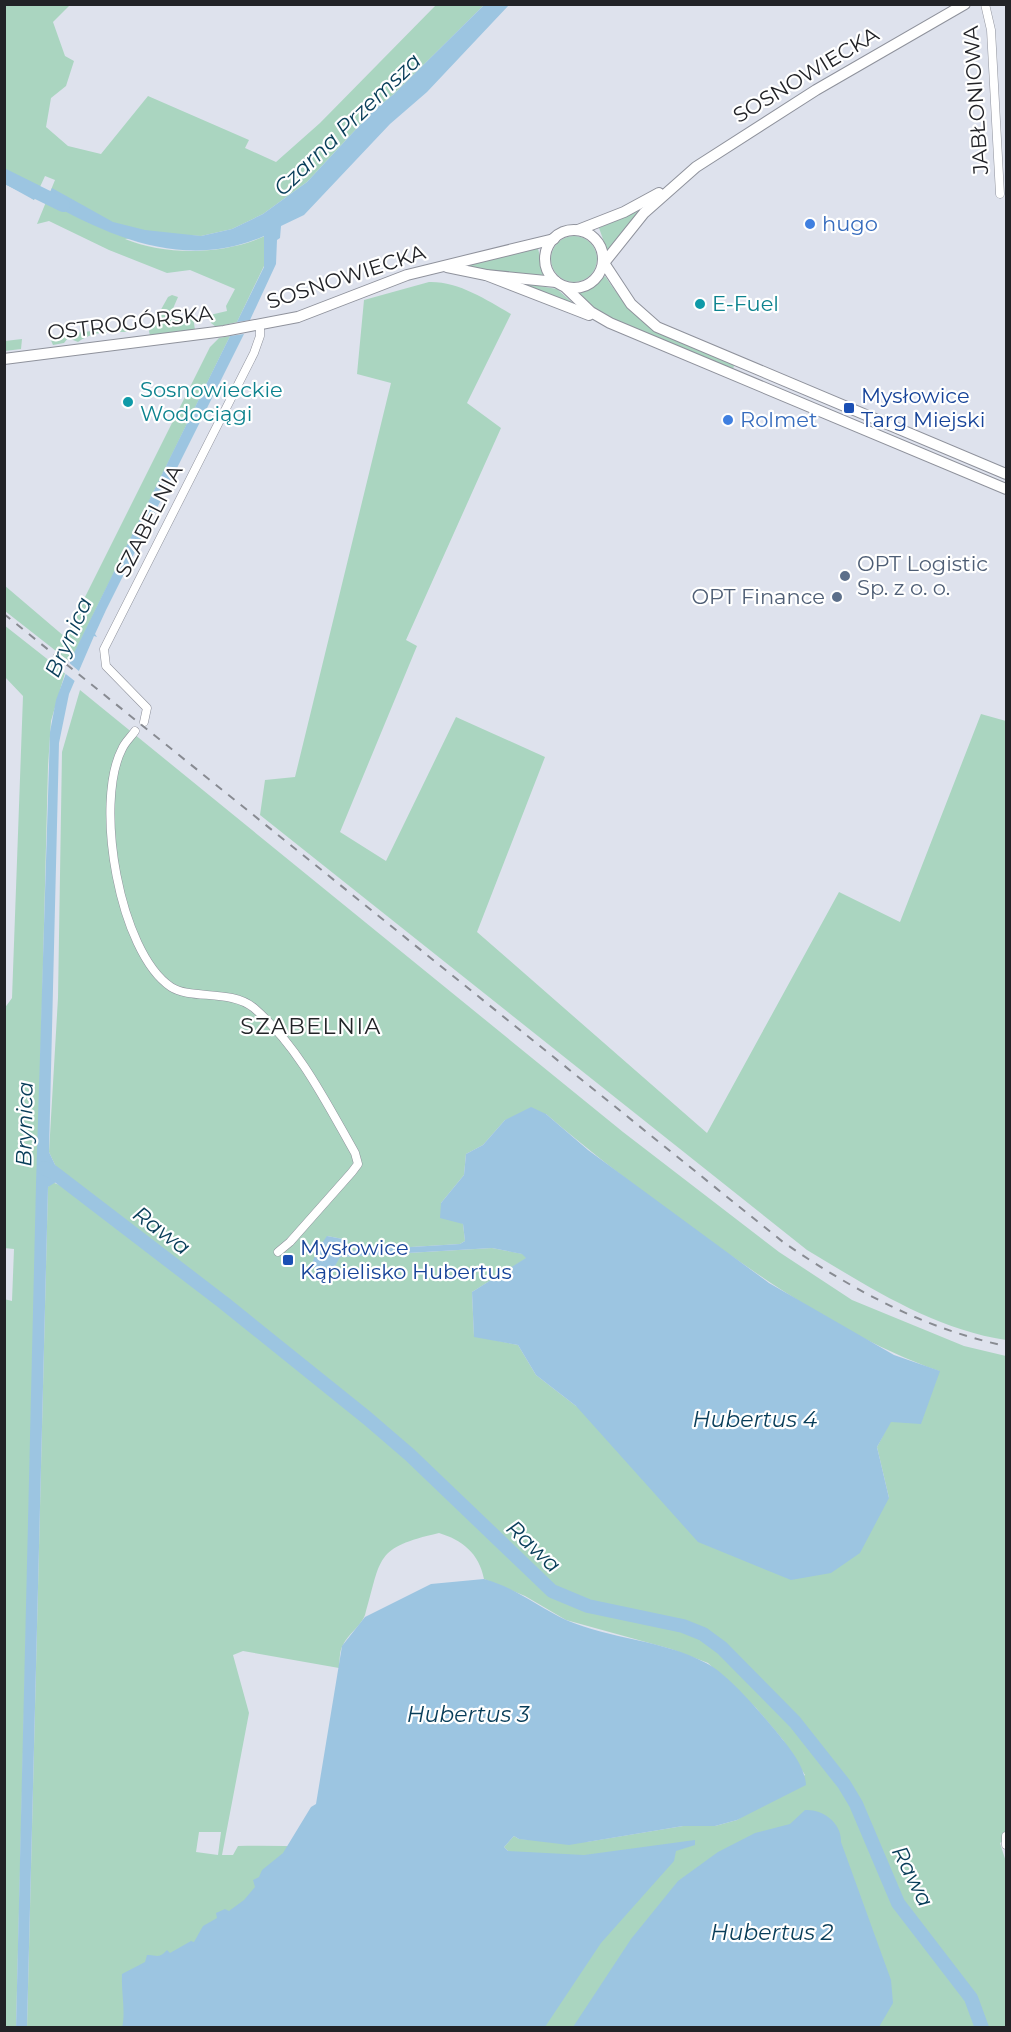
<svg xmlns="http://www.w3.org/2000/svg" width="1011" height="2032" font-family="Montserrat,sans-serif">
	<style>
		.green { fill: #aad5c0; fill-rule: evenodd }
		.water { fill: #9cc5e1 }
		.pier { fill: #dee2ed }
		.lines { fill: none; stroke-linecap: round; stroke-linejoin: round }
		.stream { stroke: #9cc5e1; stroke-width: 2 }
		.river { stroke: #9cc5e1; stroke-width: 14 }
		.street-casing { stroke: #8f929c; stroke-width: 9 }
		.secondary-casing { stroke: #8f929c; stroke-width: 12 }
		.street { stroke: #fff; stroke-width: 8 }
		.secondary { stroke: #fff; stroke-width: 10 }
		.rail { stroke: #888b92; stroke-width: 2; stroke-dasharray: 8 8; stroke-linecap: butt }
		.shop-dot { fill: #3f7fe0; stroke: #fff; stroke-width: 2 }
		.culture-dot { fill: #0f9aa8; stroke: #fff; stroke-width: 2 }
		.transit-dot { fill: #1a4fb4; stroke: #fff; stroke-width: 2 }
		.service-dot { fill: #5c6f8a; stroke: #fff; stroke-width: 2 }
		.labels { text-anchor: middle; stroke-width: 4.5; stroke-linejoin: round; paint-order: stroke }
		.street-label { font-size: 21px; fill: #222327; stroke: #fff }
		.shop-label { font-size: 21px; fill: #366cbe; stroke: #fff; text-anchor: start }
		.culture-label { font-size: 21px; fill: #0d838f; stroke: #fff; text-anchor: start }
		.transit-label { font-size: 21px; fill: #164399; stroke: #fff; text-anchor: start }
		.service-label { font-size: 21px; fill: #4e5e75; stroke: #fff; text-anchor: start }
		.water-label { font-size: 22px; font-style: italic; fill: #083d59; stroke: #fff }
		.neighbourhood-label { font-size: 22px; letter-spacing: 1.5px; fill: #222327; stroke: #fff }
	</style>
	<rect width="100%" height="100%" fill="#dee2ed"/>
	<!-- green -->
	<g class="green">
		<path d="M 5,5 L 70,5 L 53,22 L 65,56 L 74,61 L 66,86 L 51,98 L 46,127 L 68,146 L 101,154 L 148,96 L 249,140 L 245,148 L 276,162 L 320,123 L 436,5 L 484,5 L 394,94 L 373,111 L 307,182 L 263,214 L 232,229 L 201,236 L 167,234 L 125,239 C 166,256 224,255 265,236 L 264,266 L 237,322 L 216,327 L 211,323 L 210,315 L 227,311 L 226,306 L 235,289 L 190,270 L 167,273 L 109,250 L 49,221 L 37,224 L 55,180 L 45,176 L 34,200 L 5,180 Z"/>
		<path d="M 638,211 L 638,212 L 608,253 L 599,228 Z"/>
		<circle cx="574" cy="259" r="23"/>
		<path d="M 537,245 L 546,279 L 464,267 L 463,265 Z"/>
		<path d="M 605,276 C 640,331 677,341 734,365 L 733,370 L 605,316 L 577,293 L 592,288 Z"/>
		<path d="M 429,282 C 458,281 487,300 511,314 L 467,403 L 501,428 L 406,640 L 417,646 L 340,832 L 386,861 L 456,717 L 545,757 L 477,932 L 707,1133 L 839,892 L 900,922 L 981,714 L 1006,721 L 1006,1340 C 933,1329 869,1287 807,1250 L 260,815 L 265,780 L 295,777 L 391,383 L 357,374 L 364,300 Z"/>
		<path d="M 527,284 L 557,289 L 575,305 L 527,287 Z"/>
		<path d="M 172,295 L 178,297 L 168,320 L 193,317 L 195,330 L 150,336 L 149,331 L 168,297 Z"/>
		<path d="M 134,326 L 135,331 C 114,334 98,328 78,342 L 68,338 L 64,343 L 53,345 L 49,336 Z"/>
		<path d="M 230,336 L 207,383 L 70,662 L 5,611 L 4,585 L 65,637 L 210,347 L 219,338 Z"/>
		<path d="M 22,339 L 21,349 L 5,351 L 5,341 Z"/>
		<path d="M 4,625 L 65,673 L 51,721 L 48,767 L 16,2028 L 4,2027 L 4,1299 L 12,1301 L 14,1249 L 4,1248 L 4,1009 L 12,998 L 23,696 L 5,677 Z"/>
		<path d="M 80,690 L 623,1132 L 779,1252 L 852,1300 L 964,1346 L 1006,1356 L 1006,1839 L 1000,1843 L 1006,1862 L 1006,2027 L 984,2027 L 973,1997 L 901,1902 L 852,1790 L 818,1744 L 791,1714 L 732,1655 L 704,1632 L 574,1599 L 554,1589 L 412,1453 L 218,1296 L 74,1186 L 56,1167 L 49,1152 L 58,998 L 62,752 ZM 546,1114 C 596,1157 648,1196 702,1235 C 776,1288 852,1340 939,1371 L 890,1422 L 877,1447 L 889,1498 L 576,1406 L 536,1375 L 518,1345 L 474,1336 L 472,1292 L 527,1258 L 523,1254 L 492,1248 L 340,1257 L 327,1236 L 348,1240 L 342,1249 L 346,1251 L 460,1244 L 465,1241 L 463,1224 L 441,1203 L 464,1175 L 466,1154 L 483,1145 L 505,1120 Z"/>
		<path d="M 52,1182 L 72,1190 L 280,1350 L 402,1450 L 553,1593 L 568,1602 L 606,1614 L 691,1632 L 722,1651 L 794,1724 L 838,1780 L 854,1806 L 895,1904 L 968,1999 L 979,2027 L 27,2028 L 48,1187 ZM 439,1533 C 462,1540 479,1553 484,1579 L 525,1596 L 566,1620 L 671,1649 L 708,1663 L 756,1708 L 783,1740 L 805,1775 L 737,1820 L 715,1826 L 683,1826 L 586,1842 L 519,1839 L 514,1836 L 504,1847 L 508,1851 C 417,1856 328,1844 238,1846 L 233,1855 L 222,1855 L 249,1713 L 233,1655 L 243,1651 L 339,1668 C 340,1661 339,1651 343,1645 C 348,1634 361,1626 365,1615 C 382,1557 374,1548 439,1533 ZM 199,1832 L 221,1832 L 218,1855 L 196,1852 Z"/>
	</g>
	<!-- water -->
	<g class="water">
		<path d="M 484,5 L 509,5 L 427,92 L 390,124 L 304,215 L 281,226 L 280,238 L 277,240 L 276,264 L 250,320 L 237,322 L 264,267 L 264,236 C 188,270 114,239 46,201 L 52,188 L 113,222 L 145,230 L 201,236 L 232,229 L 263,214 L 307,182 L 373,111 L 394,94 Z"/>
		<path d="M 4,168 L 40,186 L 34,200 L 5,184 Z"/>
		<path d="M 244,334 L 106,610 L 95,634 L 97,637 L 94,636 L 69,694 L 59,743 L 49,1152 L 56,1167 L 49,1171 L 56,1182 L 48,1187 L 27,2027 L 16,2028 L 36,1184 L 50,732 L 56,700 L 72,657 L 230,336 Z"/>
		<path d="M 531,1107 L 546,1114 L 588,1150 L 769,1283 L 894,1355 L 940,1371 L 921,1424 L 891,1422 L 877,1447 L 889,1498 L 860,1553 L 831,1573 L 791,1580 L 698,1542 L 576,1406 L 536,1375 L 518,1345 L 474,1337 L 472,1292 L 526,1258 L 522,1254 L 492,1248 L 340,1257 L 331,1273 L 311,1267 L 317,1250 L 327,1236 L 348,1240 L 343,1249 L 346,1251 L 460,1244 L 465,1241 L 463,1224 L 440,1218 L 441,1203 L 464,1175 L 466,1154 L 483,1145 L 505,1120 Z"/>
		<path d="M 484,1579 C 514,1587 538,1607 566,1620 C 610,1639 663,1640 706,1663 C 727,1673 760,1712 775,1730 C 787,1745 805,1765 806,1785 L 737,1820 L 715,1826 L 683,1826 L 569,1845 L 519,1839 L 514,1836 L 504,1847 L 508,1851 L 584,1855 L 695,1840 L 695,1845 L 676,1851 L 674,1861 L 601,1943 L 545,2027 L 122,2028 C 126,2011 121,1993 122,1974 L 145,1962 L 147,1955 C 156,1954 158,1960 167,1950 L 170,1953 L 191,1941 L 194,1942 L 203,1926 L 217,1918 L 216,1913 L 225,1909 L 229,1911 L 244,1900 L 255,1887 L 253,1880 L 259,1877 L 262,1870 L 283,1853 L 311,1807 L 316,1804 L 342,1646 L 365,1617 L 431,1584 Z"/>
		<path d="M 805,1810 C 823,1809 842,1823 841,1842 L 891,1980 L 893,2003 L 879,2027 L 573,2027 L 631,1939 L 678,1881 L 718,1852 L 755,1833 L 790,1824 Z"/>
	</g>
	<!-- pier -->
	<path class="pier" d="M 67,661 L 80,672 L 76,682 L 62,671 Z"/>
	<g class="lines">
		<!-- stream -->
		<g class="stream">
			<path d="M 301,1248 L 317,1250"/>
			<path d="M 208,1291 L 210,1288"/>
		</g>
		<!-- river -->
		<g class="river">
			<path d="M 4,176 L 63,205"/>
			<path d="M 44,1168 L 53,1172 L 224,1303 L 367,1418 L 410,1455 L 552,1591 L 588,1606 L 683,1626 L 703,1634 L 722,1648 L 795,1722 L 844,1784 L 856,1804 L 898,1903 L 971,1998 L 982,2028"/>
		</g>
		<defs>
			<g id="street">
				<path d="M 985,4 L 991,30 L 1000,194"/>
				<path d="M 144,722 L 147,708 L 106,666 L 104,649 L 254,353 L 260,336 L 260,325"/>
				<path d="M 135,731 C 131,737 125,742 122,749 C 94,803 119,952 171,987 C 191,1000 231,989 254,1008 C 299,1047 326,1102 355,1153 L 358,1164 L 352,1172 L 290,1242 L 278,1252"/>
				<path d="M 1006,1836 L 1006,1845"/>
			</g>
			<g id="secondary">
				<circle cx="574" cy="259" r="29"/>
				<path d="M 578,230 L 624,212 L 659,193"/>
				<path d="M 604,263 L 631,304 L 657,327 L 1006,474"/>
				<path d="M 604,263 L 644,213 L 696,167 L 816,90 L 965,4"/>
				<path d="M 447,267 L 486,275 L 556,282"/>
				<path d="M 486,275 L 589,315"/>
				<path d="M 565,287 L 591,312 L 610,323 L 1006,489"/>
				<path d="M 4,359 L 224,331 L 298,317 L 407,275 L 554,239"/>
			</g>
		</defs>
		<!-- street casing -->
		<use href="#street" class="street-casing"/>
		<!-- secondary casing -->
		<use href="#secondary" class="secondary-casing"/>
		<!-- street -->
		<use href="#street" class="street"/>
		<!-- secondary -->
		<use href="#secondary" class="secondary"/>
		<!-- rail -->
		<path class="rail" d="M 4,614 L 783,1242 C 851,1289 924,1329 1006,1346"/>
	</g>
	<!-- markers -->
	<g class="shop-dot">
		<circle cx="810" cy="224" r="6"/>
		<circle cx="728" cy="420" r="6"/>
	</g>
	<g class="culture-dot">
		<circle cx="700" cy="304" r="6"/>
		<circle cx="128" cy="402" r="6"/>
	</g>
	<g class="transit-dot">
		<rect x="843" y="402" width="12" height="12" rx="3"/>
		<rect x="282" y="1254" width="12" height="12" rx="3"/>
	</g>
	<g class="service-dot">
		<circle cx="845" cy="576" r="6"/>
		<circle cx="837" cy="597" r="6"/>
	</g>
	<g class="labels">
		<!-- street labels -->
		<g class="street-label">
			<text transform="translate(806 75) rotate(-31)" y="7">SOSNOWIECKA</text>
			<text transform="translate(976 100) rotate(-94)" y="7">JABŁONIOWA</text>
			<text transform="translate(346 277) rotate(-18)" y="7">SOSNOWIECKA</text>
			<text transform="translate(130 323) rotate(-7)" y="7">OSTROGÓRSKA</text>
			<text transform="translate(149 521) rotate(-63)" y="7">SZABELNIA</text>
		</g>
		<!-- shop labels -->
		<g class="shop-label">
			<text x="822" y="231">hugo</text>
			<text x="740" y="427">Rolmet</text>
		</g>
		<!-- culture labels -->
		<g class="culture-label">
			<text x="712" y="311">E-Fuel</text>
			<text x="140" y="397">Sosnowieckie<tspan x="140" dy="24">Wodociągi</tspan></text>
		</g>
		<!-- transit labels -->
		<g class="transit-label">
			<text x="861" y="403">Mysłowice<tspan x="861" dy="24">Targ Miejski</tspan></text>
			<text x="300" y="1255">Mysłowice<tspan x="300" dy="24">Kąpielisko Hubertus</tspan></text>
		</g>
		<!-- service labels -->
		<g class="service-label">
			<text x="857" y="571">OPT Logistic<tspan x="857" dy="24">Sp. z o. o.</tspan></text>
			<text x="825" y="604" text-anchor="end">OPT Finance</text>
		</g>
		<!-- water labels -->
		<g class="water-label">
			<text transform="translate(347 124) rotate(-44)" y="8">Czarna Przemsza</text>
			<text transform="translate(68 637) rotate(-66)" y="8">Brynica</text>
			<text transform="translate(24 1124) rotate(-89)" y="8">Brynica</text>
			<text transform="translate(162 1230) rotate(37)" y="8">Rawa</text>
			<text x="755" y="1427">Hubertus 4</text>
			<text transform="translate(534 1546) rotate(43)" y="8">Rawa</text>
			<text x="468" y="1722">Hubertus 3</text>
			<text transform="translate(913 1876) rotate(63)" y="8">Rawa</text>
			<text x="772" y="1940">Hubertus 2</text>
		</g>
		<!-- neighbourhood labels -->
		<g class="neighbourhood-label">
			<text x="311" y="1034">SZABELNIA</text>
		</g>
	</g>
	<!-- border -->
	<rect width="1011" height="2032" fill="none" stroke="#222327" stroke-width="12"/>
</svg>
